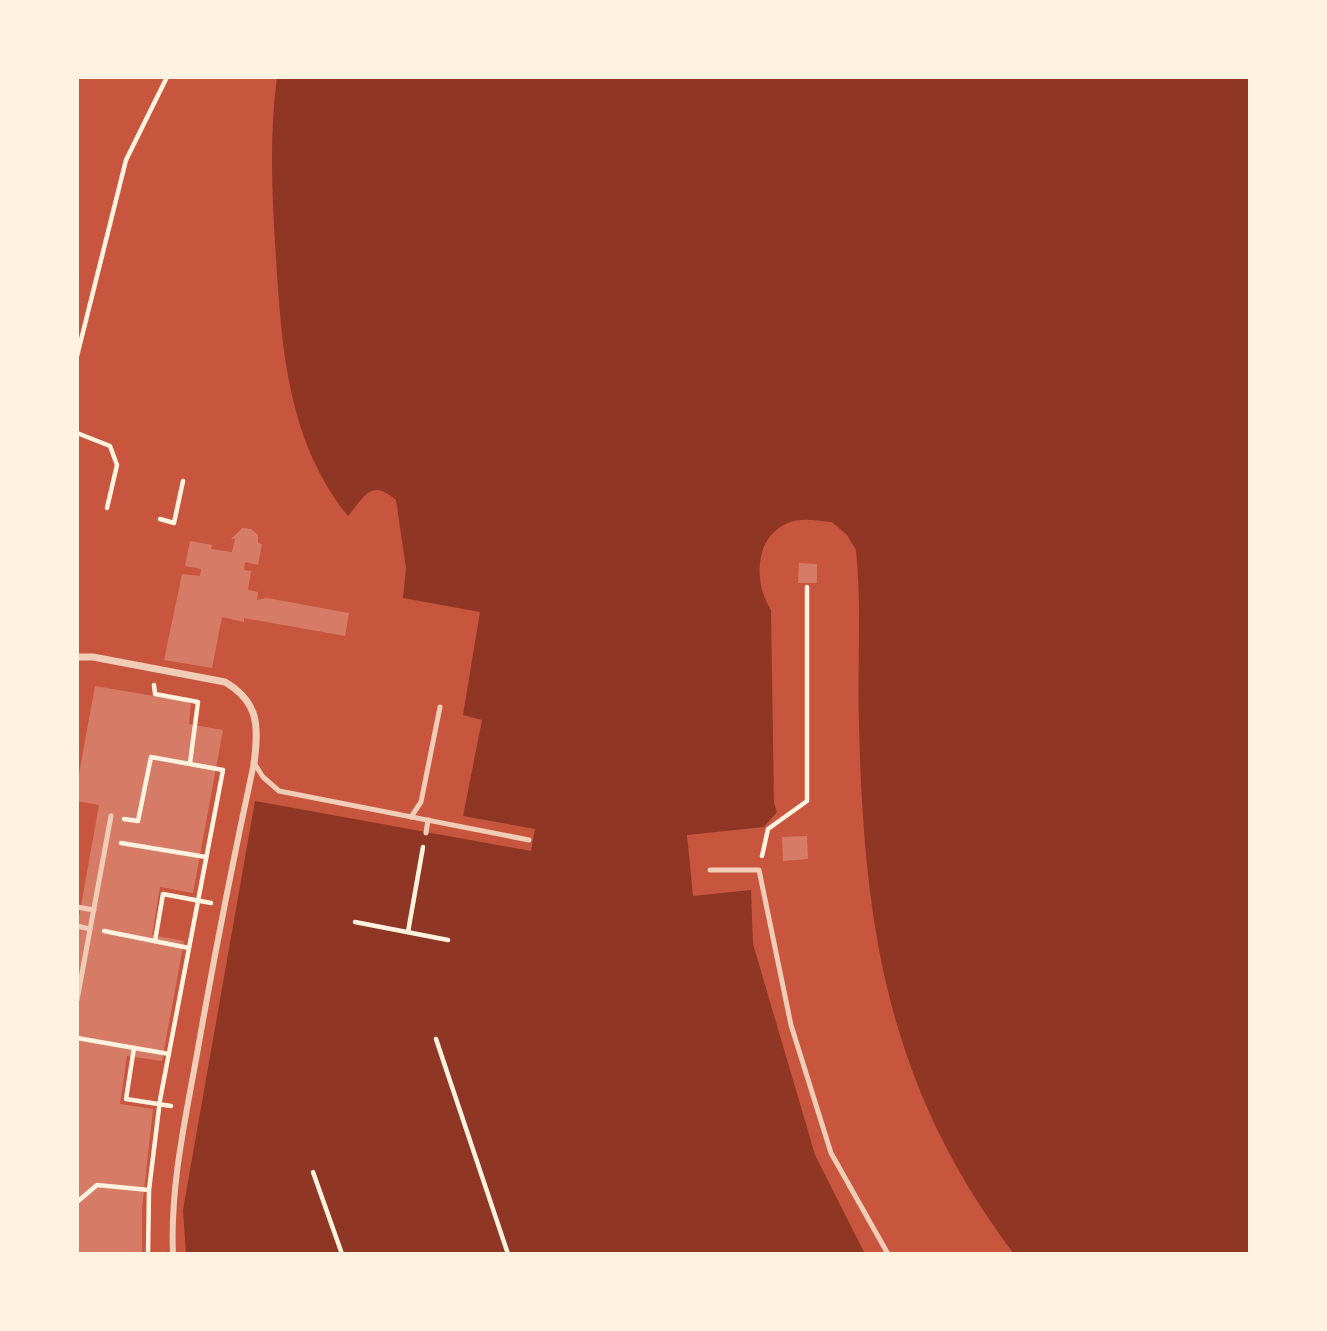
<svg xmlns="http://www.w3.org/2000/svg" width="1327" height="1331" font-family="Lato,sans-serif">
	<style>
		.water { fill: #8f3625 }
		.building { fill: #d67c66 }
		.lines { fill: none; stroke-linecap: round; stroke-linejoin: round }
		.path { stroke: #fff3e0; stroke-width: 4.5 }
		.service { stroke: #f1ccb7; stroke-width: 5 }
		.pedestrian { stroke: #f1ccb7; stroke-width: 6 }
		.minor { stroke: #f1ccb7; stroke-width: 7 }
	</style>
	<rect width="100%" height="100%" fill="#c8553d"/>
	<!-- water -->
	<path class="water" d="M 277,77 L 1250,77 L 1250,1254 L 1014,1254 C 888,1087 864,929 859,725 C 857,667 862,608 856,550 L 847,535 L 832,522 C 819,521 801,517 788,523 C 753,537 754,585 771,610 L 774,803 L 777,812 L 764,827 L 687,835 L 693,896 L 751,890 L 753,944 L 815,1155 L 865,1254 L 186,1254 L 183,1210 L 255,801 L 531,851 L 535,829 L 463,816 L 482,720 L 463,715 L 480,612 L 403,598 L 406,568 L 396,500 C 370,477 364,498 348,516 C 288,441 282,351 276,258 C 272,197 269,138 277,77 Z"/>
	<!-- building -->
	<g class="building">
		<path d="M 242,528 L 251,529 L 258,535 L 258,543 L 262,544 L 258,565 L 245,562 L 244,570 L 251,571 L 248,590 L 258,592 L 257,600 L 267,598 L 349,613 L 345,636 L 244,618 L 244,622 L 222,617 L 212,668 L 164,660 L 182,574 L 200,576 L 201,569 L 185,566 L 190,541 L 212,545 L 211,549 L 232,552 L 235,539 L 231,539 Z"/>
		<path d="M 799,563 L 817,564 L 817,583 L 798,583 Z"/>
		<path d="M 95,686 L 183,701 L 191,704 L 189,724 L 223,730 L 193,893 L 160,887 L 152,935 L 184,941 L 162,1061 L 127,1056 L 120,1104 L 153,1109 L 142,1208 L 142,1254 L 77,1254 L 77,928 L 99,805 L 77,801 L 77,785 Z"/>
		<path d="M 807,836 L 808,859 L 783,861 L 782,837 Z"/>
	</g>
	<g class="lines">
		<!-- path -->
		<g class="path">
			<path d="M 77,356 L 126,160 L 167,77"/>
			<path d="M 77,433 L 110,446 L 117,465 L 107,508"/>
			<path d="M 160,519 L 174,523 L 183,481"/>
			<path d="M 154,685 L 155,694 L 198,702 L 190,763"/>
			<path d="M 124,819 L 138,821 L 151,757 L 223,770 L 160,1100 L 149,1190 L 148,1254"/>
			<path d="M 121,843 L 206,857"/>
			<path d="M 762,856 L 768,829 L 807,801 L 807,587"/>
			<path d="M 355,922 L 448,940"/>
			<path d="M 104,931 L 189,948"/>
			<path d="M 408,932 L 423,847"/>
			<path d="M 155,941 L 163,894 L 211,903"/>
			<path d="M 77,1038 L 169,1054"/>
			<path d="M 436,1039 L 508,1254"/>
			<path d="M 134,1048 L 126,1099 L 171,1106"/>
			<path d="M 313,1172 L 342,1254"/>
			<path d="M 77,1202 L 97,1185 L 149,1190"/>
		</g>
		<!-- service -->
		<g class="service">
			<path d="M 254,763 L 263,777 L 279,791 L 529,840"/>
			<path d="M 411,817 L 421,802 L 440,707"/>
			<path d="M 426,833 L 428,820"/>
			<path d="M 710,870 L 759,870 L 791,1025 L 831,1153 L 888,1254"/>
			<path d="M 77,907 L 94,910"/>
			<path d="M 77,926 L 90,929"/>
			<path d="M 77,1000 L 111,816"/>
		</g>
		<!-- pedestrian -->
		<path class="pedestrian" d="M 173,1254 C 170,1187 185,1121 197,1054 C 214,957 233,860 254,763"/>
		<!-- minor -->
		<path class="minor" d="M 77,657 L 93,657 L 225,682 C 259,702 259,727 254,763"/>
	</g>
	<!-- border -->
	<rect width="1327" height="1331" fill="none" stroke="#fff3e0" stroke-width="158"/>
</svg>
